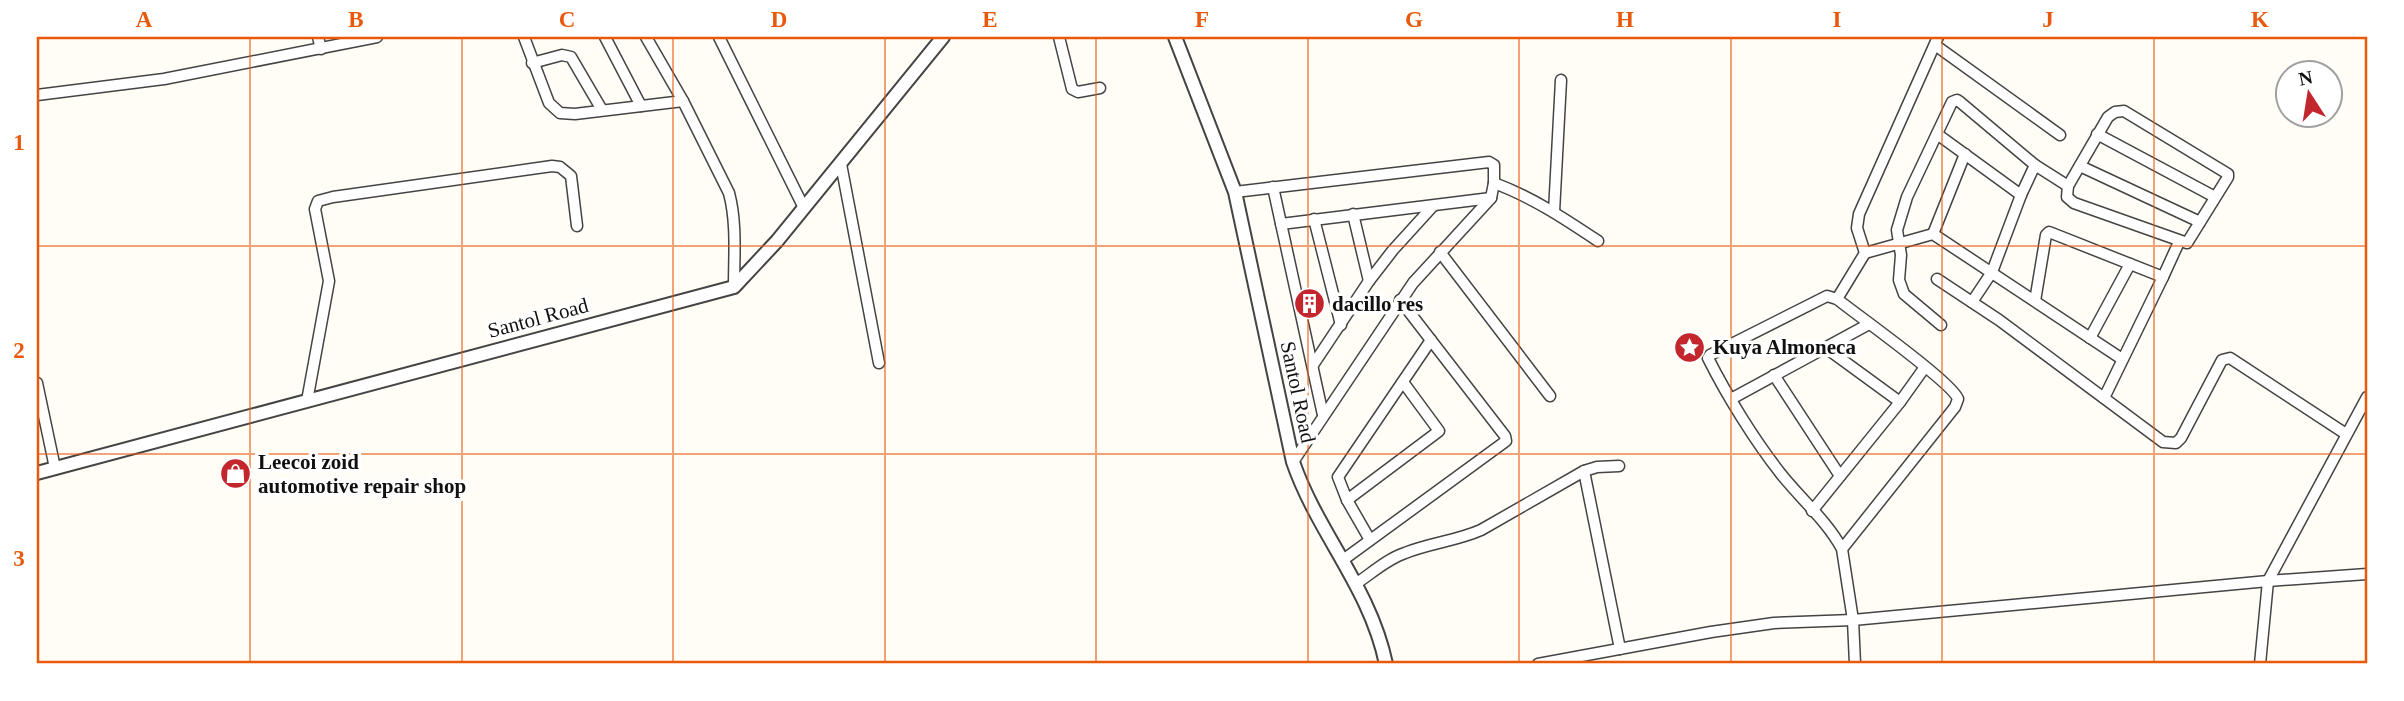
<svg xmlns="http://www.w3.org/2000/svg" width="2404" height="701" font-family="'Times New Roman',serif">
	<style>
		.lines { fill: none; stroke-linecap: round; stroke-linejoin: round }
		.minor-casing { stroke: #444; stroke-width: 13 }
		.tertiary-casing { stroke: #444; stroke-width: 16 }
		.minor { stroke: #fff; stroke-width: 10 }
		.tertiary { stroke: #fff; stroke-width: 12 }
		.grid { fill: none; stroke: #e8590c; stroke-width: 2; stroke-opacity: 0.55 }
		.labels { text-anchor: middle; stroke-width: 7; stroke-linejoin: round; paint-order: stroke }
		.poi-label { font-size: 21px; font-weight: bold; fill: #111; stroke: #fff; text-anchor: start }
		.street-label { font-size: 21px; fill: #111; stroke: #fff }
		.neatline { fill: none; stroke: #e8590c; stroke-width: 2.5 }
		.grid-label { font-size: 23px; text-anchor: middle; font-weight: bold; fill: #e8590c }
	</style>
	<rect width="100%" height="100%" fill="#fffdf5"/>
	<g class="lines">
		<defs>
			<g id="minor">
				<path d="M 318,37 L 321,49"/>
				<path d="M 524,37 L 549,103 L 560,113 L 575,114 L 683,101"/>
				<path d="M 605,37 L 641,106"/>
				<path d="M 646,37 L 683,101 L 729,193 C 737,223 734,256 734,287"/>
				<path d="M 719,37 L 804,208"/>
				<path d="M 1059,37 L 1072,89 L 1078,92 L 1100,88"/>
				<path d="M 1935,45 L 2060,135"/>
				<path d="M 532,63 L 562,55 L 571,57 L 602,110"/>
				<path d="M 37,95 L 164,79 L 377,37"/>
				<path d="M 2124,111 L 2228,174 L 2228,177 L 2187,243 L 2074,203 L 2067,197 L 2068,186 L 2108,117 L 2115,112 Z"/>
				<path d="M 1937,134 L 2021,195"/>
				<path d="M 2097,134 L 2215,197"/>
				<path d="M 841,164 L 879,363"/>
				<path d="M 2080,166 L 2200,222"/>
				<path d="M 1494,183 C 1532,197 1565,219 1598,241"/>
				<path d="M 1273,187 L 1323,415"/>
				<path d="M 1235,192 L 1489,162 L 1494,165 L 1494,183 L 1491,198 L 1413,283 L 1293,462"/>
				<path d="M 1554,212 L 1561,80"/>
				<path d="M 1353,214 L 1369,281"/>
				<path d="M 1314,219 L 1341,325"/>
				<path d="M 1281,224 L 1491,198"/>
				<path d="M 1933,234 L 1965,154"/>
				<path d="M 1440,252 L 1550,396"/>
				<path d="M 1865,253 L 1933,234 L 2122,359"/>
				<path d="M 2163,277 L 2179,242"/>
				<path d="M 1937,279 L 1999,320 L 2163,442 L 2176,443 L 2181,438 L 2222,360 L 2230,358 L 2346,434"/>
				<path d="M 1837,299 L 1865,253 L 1857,228 L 1859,214 L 1938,37"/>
				<path d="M 2035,301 L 2046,235 L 2049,232 L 2163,277 L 2104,398"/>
				<path d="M 1972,302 L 1992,272 L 2021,195 L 2035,165"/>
				<path d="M 1941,325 L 1904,294 L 1899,280 L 1901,255 L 1897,230 L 1907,197 L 1952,102 L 1957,100 L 1960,102 L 2035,165 L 2068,186"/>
				<path d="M 2090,338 L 2130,264"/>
				<path d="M 1826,348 L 1900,402"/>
				<path d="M 1313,365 L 1369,281 L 1393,250 L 1433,206"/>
				<path d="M 1774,375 L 1840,476"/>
				<path d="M 37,383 L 55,468"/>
				<path d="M 1731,399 L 1869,324"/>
				<path d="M 307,401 L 329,281 L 315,209 L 318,201 L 333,197 L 552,166 L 560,167 L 571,176 L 577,226"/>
				<path d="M 1584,471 L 1620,649"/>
				<path d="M 1347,500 L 1439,431 L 1403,382"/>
				<path d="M 1812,511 L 1900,402 L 1925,367"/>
				<path d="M 1370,540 L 1347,500 L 1338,477 L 1431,340"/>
				<path d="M 1842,549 C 1827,521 1801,499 1781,474 C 1755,441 1727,396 1708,358 L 1710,355 L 1827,296 L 1837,299 C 1857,315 1953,383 1958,399 L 1955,407 L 1842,549 L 1853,620 L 1855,664"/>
				<path d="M 1343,560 L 1506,441 L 1505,436 L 1400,300"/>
				<path d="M 1357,583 C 1372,573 1387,559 1405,553 C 1430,543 1456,541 1481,530 L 1584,471 L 1597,467 L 1619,466"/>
				<path d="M 1538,664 L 1711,632 L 1774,623 L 1853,620 L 2268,581 L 2367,574"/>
				<path d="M 2260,664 L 2268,581 L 2367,397"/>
			</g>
			<g id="tertiary">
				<path d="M 1175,37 L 1235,192 L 1293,462 C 1318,534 1370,587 1386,664"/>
				<path d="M 37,473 L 734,287 L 777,241 L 943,37"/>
			</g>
		</defs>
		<!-- minor casing -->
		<use href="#minor" class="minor-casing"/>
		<!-- tertiary casing -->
		<use href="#tertiary" class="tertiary-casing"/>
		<!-- minor -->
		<use href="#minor" class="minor"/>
		<!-- tertiary -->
		<use href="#tertiary" class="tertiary"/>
	</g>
	<!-- grid -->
	<path class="grid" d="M 250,37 L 250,664M 462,37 L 462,664M 673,37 L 673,664M 885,37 L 885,664M 1096,37 L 1096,664M 1308,37 L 1308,664M 1519,37 L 1519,664M 1731,37 L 1731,664M 1942,37 L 1942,664M 2154,37 L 2154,664M 37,246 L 2367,246M 37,454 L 2367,454"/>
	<!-- icons -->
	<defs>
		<symbol id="building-disc" viewBox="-11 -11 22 22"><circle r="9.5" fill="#c4262e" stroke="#fff"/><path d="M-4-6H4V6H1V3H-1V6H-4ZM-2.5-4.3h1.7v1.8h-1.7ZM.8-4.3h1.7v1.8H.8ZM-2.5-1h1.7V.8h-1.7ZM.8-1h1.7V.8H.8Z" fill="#fff"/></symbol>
		<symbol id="sight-disc" viewBox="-11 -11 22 22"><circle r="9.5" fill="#c4262e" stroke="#fff"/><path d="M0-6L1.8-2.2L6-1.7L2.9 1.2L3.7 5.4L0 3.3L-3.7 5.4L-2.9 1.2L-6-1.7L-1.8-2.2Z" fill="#fff"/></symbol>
		<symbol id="shop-disc" viewBox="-11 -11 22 22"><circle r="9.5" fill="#c4262e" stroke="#fff"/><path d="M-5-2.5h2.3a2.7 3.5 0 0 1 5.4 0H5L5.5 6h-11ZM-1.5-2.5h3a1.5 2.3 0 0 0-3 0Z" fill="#fff"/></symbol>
	</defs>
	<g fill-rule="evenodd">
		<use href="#building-disc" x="1292" y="286" width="35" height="35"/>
		<use href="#sight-disc" x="1672" y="330" width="35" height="35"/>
		<use href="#shop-disc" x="218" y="456" width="35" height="35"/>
	</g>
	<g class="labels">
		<!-- poi labels -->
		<g class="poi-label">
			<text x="1332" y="311">dacillo res</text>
			<text x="1713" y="354">Kuya Almoneca</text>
			<text x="258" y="469">Leecoi zoid<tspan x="258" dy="24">automotive repair shop</tspan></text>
		</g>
		<!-- street labels -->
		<g class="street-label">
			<text transform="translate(538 318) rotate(-15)" y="7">Santol Road</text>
			<text transform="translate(1298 392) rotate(78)" y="7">Santol Road</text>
		</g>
	</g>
	<!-- border -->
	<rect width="2404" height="701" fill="none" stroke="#ffffff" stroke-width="77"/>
	<!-- north arrow -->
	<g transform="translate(2309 94) rotate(348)"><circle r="33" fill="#ffffff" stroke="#a0a0a0" stroke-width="2"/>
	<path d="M0-5L12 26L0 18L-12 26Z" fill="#c4262e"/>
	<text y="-10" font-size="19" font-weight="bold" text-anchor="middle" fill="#111111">N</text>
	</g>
	<rect x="38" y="38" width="2328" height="624" class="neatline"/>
	<g class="grid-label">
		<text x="144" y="27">A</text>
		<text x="356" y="27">B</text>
		<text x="567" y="27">C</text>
		<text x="779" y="27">D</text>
		<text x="990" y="27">E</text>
		<text x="1202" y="27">F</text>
		<text x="1414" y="27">G</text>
		<text x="1625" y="27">H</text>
		<text x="1837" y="27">I</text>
		<text x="2048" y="27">J</text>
		<text x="2260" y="27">K</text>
		<text x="19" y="150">1</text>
		<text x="19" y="358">2</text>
		<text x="19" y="566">3</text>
	</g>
</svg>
